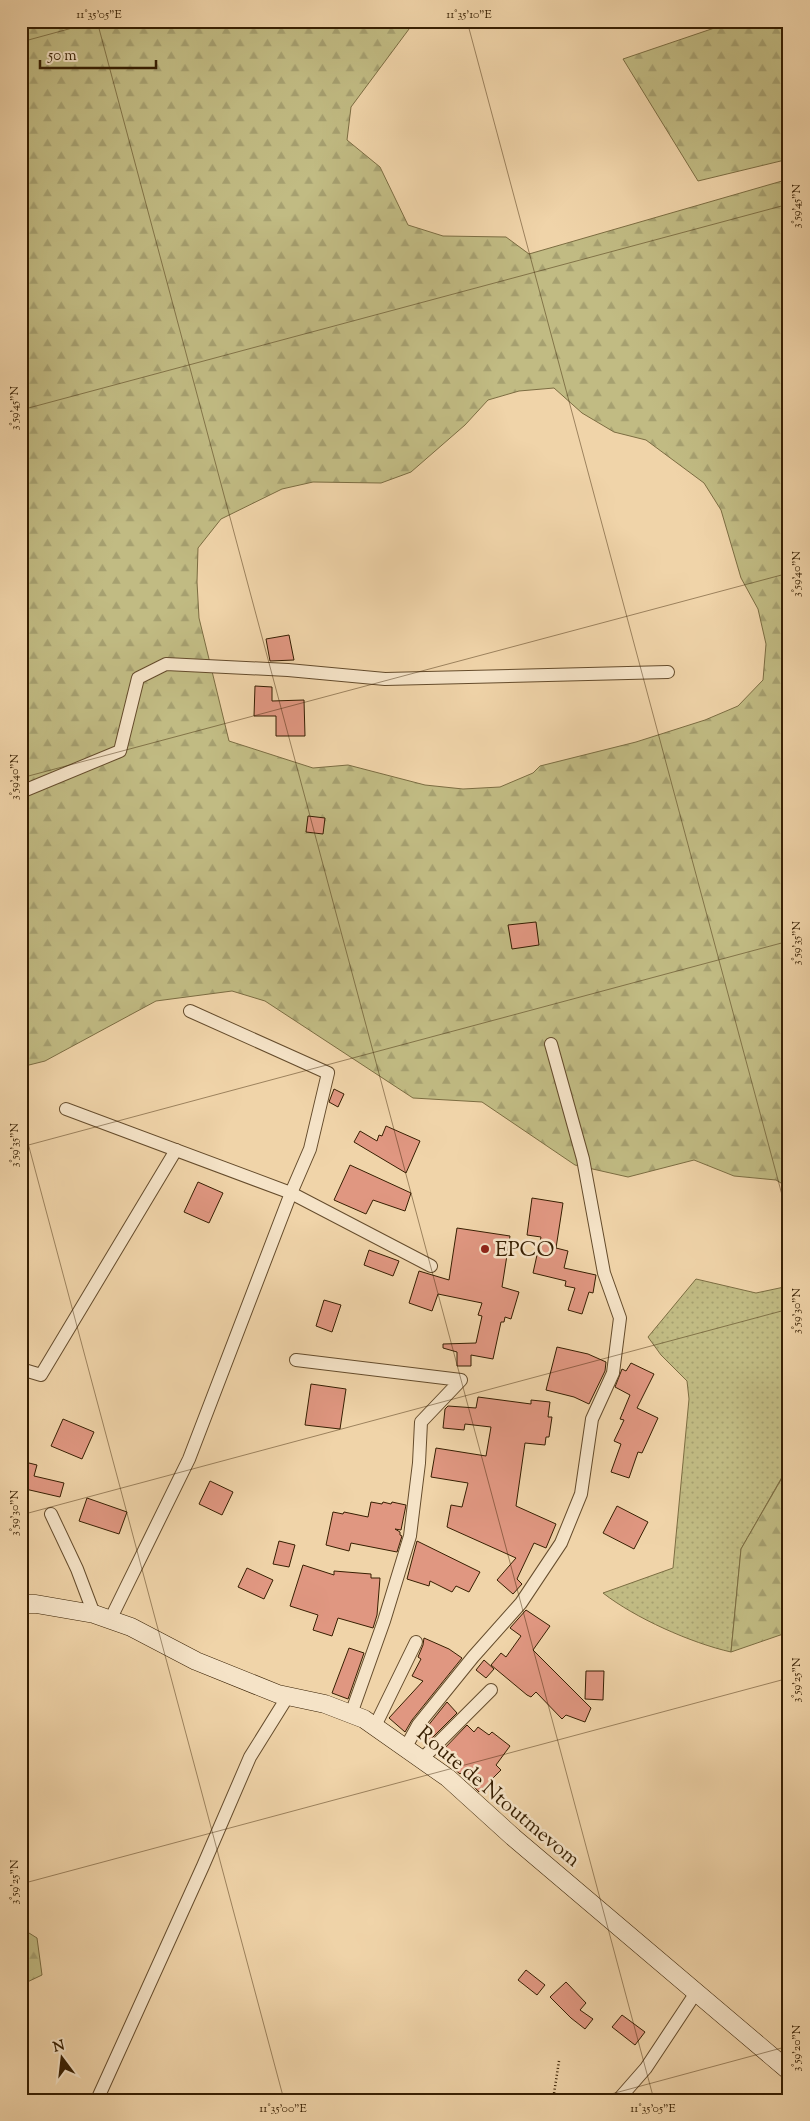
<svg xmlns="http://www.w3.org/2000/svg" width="810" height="2121" font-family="'Sorts Mill Goudy',serif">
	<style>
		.grass { fill: url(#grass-dots); stroke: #7c6d42 }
		.forest { fill: url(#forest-firs); stroke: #7c6d42; fill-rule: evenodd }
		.building { fill: #e09781; stroke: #371f02 }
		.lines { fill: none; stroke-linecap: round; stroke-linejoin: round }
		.street-casing { stroke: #654c2c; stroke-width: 14 }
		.secondary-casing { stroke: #371f02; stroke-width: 19 }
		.path { stroke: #371f02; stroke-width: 2.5; stroke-dasharray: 1 2.5; stroke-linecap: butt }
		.street { stroke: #f5e3c7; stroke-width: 12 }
		.secondary { stroke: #f5e3c7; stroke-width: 18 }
		.ticks { fill: none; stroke: #371f02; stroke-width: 1; stroke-opacity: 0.45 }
		.poi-dot { fill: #8f2418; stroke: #f5e3c7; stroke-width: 2 }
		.labels { text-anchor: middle; stroke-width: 5; stroke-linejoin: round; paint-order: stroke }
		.poi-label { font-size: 21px; fill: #371f02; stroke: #f5e3c7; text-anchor: start }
		.street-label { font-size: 21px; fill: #371f02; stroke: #f5e3c7 }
		.neatline { fill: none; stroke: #371f02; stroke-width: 2 }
		.ticks-label { font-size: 12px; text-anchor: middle; fill: #371f02 }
	</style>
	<defs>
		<pattern id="grass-dots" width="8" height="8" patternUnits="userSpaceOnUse" patternTransform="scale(1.25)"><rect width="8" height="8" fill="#c1bb83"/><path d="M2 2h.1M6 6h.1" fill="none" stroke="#a6a070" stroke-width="1.8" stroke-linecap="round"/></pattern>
		<pattern id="forest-firs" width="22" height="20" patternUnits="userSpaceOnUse" patternTransform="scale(1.25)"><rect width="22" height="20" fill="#c1bb83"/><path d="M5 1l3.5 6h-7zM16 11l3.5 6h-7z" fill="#a6a070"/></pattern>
	</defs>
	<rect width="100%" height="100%" fill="#f0d4a9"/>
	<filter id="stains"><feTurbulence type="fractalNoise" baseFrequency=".004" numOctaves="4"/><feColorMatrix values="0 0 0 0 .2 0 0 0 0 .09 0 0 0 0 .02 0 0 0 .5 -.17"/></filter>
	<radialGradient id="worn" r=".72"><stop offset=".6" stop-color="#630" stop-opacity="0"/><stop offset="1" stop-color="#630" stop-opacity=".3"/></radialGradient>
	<!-- grass -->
	<path class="grass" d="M 696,1279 L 756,1293 L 789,1286 L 789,1461 L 786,1470 L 741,1549 L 731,1652 C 691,1643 635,1618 603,1593 L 673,1568 L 689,1399 L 687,1381 L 661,1355 L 648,1337 Z"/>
	<!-- forest -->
	<g class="forest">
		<path d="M 21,21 L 420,21 L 412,25 L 351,107 L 347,140 L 380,167 L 408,225 L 443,236 L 506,237 L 529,254 L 789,179 L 789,1188 L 776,1180 L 734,1176 L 694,1160 L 628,1177 L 575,1165 L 482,1102 L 413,1098 L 265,1001 L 232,991 L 156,1001 L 45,1061 L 21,1067 ZM 554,388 L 582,413 L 614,432 L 646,440 L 704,483 L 721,510 L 741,578 L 758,609 L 766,644 L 763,680 L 738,706 L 705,720 L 636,742 L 540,766 L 533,773 L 500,787 L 463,789 L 425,785 L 348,765 L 313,768 L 229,741 L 199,618 L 197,582 L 198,548 L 221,519 L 282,489 L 313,482 L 381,483 L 411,472 L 465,425 L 488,400 L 519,391 Z"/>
		<path d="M 735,21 L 789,21 L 789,159 L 698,181 L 623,59 Z"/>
		<path d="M 789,1461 L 789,1632 L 731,1652 L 741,1549 L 786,1471 Z"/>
		<path d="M 21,1928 L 37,1938 L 42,1975 L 21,1985 Z"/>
	</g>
	<!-- building -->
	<g class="building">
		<path d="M 289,635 L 294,660 L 270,661 L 266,639 Z"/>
		<path d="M 255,686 L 272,687 L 272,701 L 304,700 L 305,736 L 276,736 L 276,716 L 254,716 Z"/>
		<path d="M 308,816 L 325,818 L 323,834 L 306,832 Z"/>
		<path d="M 536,922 L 539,945 L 512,949 L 508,925 Z"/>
		<path d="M 334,1089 L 344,1094 L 338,1107 L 329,1102 Z"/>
		<path d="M 386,1126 L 420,1141 L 406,1173 L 354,1142 L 360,1131 L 377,1141 L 379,1135 L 382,1136 Z"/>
		<path d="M 350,1165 L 411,1193 L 405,1211 L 373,1200 L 366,1214 L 334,1200 Z"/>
		<path d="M 198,1182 L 223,1193 L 209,1223 L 184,1212 Z"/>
		<path d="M 532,1198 L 563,1203 L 556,1248 L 568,1251 L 564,1268 L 596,1275 L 593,1293 L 589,1292 L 582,1314 L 568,1310 L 575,1288 L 565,1286 L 566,1281 L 533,1273 L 541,1237 L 527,1235 Z"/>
		<path d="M 457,1228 L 510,1236 L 502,1287 L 519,1292 L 511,1319 L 505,1317 L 504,1322 L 501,1322 L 493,1359 L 471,1355 L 471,1366 L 457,1366 L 457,1352 L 443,1348 L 443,1344 L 476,1343 L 482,1316 L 478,1315 L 482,1303 L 438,1294 L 432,1311 L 409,1303 L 419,1271 L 449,1280 Z"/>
		<path d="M 369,1250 L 399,1261 L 393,1276 L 364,1265 Z"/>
		<path d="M 324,1300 L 341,1305 L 332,1332 L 316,1326 Z"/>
		<path d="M 557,1347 L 588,1354 L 606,1362 L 605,1371 L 589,1404 L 574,1397 L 546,1390 Z"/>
		<path d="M 631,1363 L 654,1374 L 637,1408 L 658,1418 L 642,1453 L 638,1452 L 629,1478 L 611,1472 L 621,1444 L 614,1441 L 624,1420 L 620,1419 L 630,1395 L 615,1387 L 622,1369 L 626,1371 Z"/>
		<path d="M 311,1384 L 346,1389 L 340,1429 L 305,1425 Z"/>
		<path d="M 478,1397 L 531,1404 L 531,1400 L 550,1402 L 548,1417 L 552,1417 L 549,1437 L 546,1437 L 545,1445 L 525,1443 L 516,1506 L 556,1524 L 546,1548 L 534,1543 L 517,1579 L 522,1584 L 513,1594 L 497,1580 L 516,1558 L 447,1527 L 451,1505 L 462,1507 L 468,1483 L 431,1477 L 436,1448 L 486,1456 L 491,1427 L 465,1424 L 464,1430 L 443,1428 L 445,1409 L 448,1406 L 476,1408 Z"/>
		<path d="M 63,1419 L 94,1432 L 82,1459 L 51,1446 Z"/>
		<path d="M 21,1461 L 37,1465 L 34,1476 L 64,1483 L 60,1497 L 21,1488 Z"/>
		<path d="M 210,1481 L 233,1492 L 222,1515 L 199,1504 Z"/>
		<path d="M 87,1498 L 127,1512 L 119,1534 L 79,1521 Z"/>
		<path d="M 371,1502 L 382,1504 L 383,1502 L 391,1504 L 392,1502 L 406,1505 L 401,1530 L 395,1529 L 400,1532 L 400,1535 L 402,1536 L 397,1552 L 351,1543 L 349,1551 L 326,1545 L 333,1512 L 343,1514 L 344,1512 L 368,1517 Z"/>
		<path d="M 617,1506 L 648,1522 L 634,1549 L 603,1533 Z"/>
		<path d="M 279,1541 L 295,1545 L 289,1567 L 273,1564 Z"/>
		<path d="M 417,1541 L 480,1572 L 469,1592 L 456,1586 L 452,1592 L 430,1581 L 429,1586 L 407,1579 Z"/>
		<path d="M 303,1565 L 334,1575 L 334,1571 L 371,1574 L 371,1578 L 380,1578 L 377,1615 L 373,1628 L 338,1618 L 332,1636 L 313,1630 L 318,1615 L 290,1606 Z"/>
		<path d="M 247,1568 L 273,1580 L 264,1599 L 238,1587 Z"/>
		<path d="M 526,1610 L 550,1626 L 533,1650 L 591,1708 L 585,1722 L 566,1715 L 562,1719 L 536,1692 L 531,1697 L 527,1695 L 491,1665 L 501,1653 L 506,1657 L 521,1636 L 510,1628 Z"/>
		<path d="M 424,1638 L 449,1649 L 462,1658 L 412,1720 L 405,1732 L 389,1718 L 423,1681 L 412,1676 L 421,1659 L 418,1657 L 423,1645 Z"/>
		<path d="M 349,1648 L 364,1653 L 348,1699 L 332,1693 Z"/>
		<path d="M 484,1660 L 494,1669 L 486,1678 L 476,1670 Z"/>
		<path d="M 586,1671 L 604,1671 L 603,1700 L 585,1699 Z"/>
		<path d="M 447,1702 L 457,1713 L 430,1740 L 423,1732 Z"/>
		<path d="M 467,1725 L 474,1732 L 478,1727 L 489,1735 L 492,1732 L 510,1746 L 496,1765 L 501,1770 L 479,1792 L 461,1773 L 460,1774 L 453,1768 L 441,1752 Z"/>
		<path d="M 526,1970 L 545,1985 L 537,1995 L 518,1980 Z"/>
		<path d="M 566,1982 L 586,2003 L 580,2010 L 593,2019 L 585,2029 L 571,2018 L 550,1997 Z"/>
		<path d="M 622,2015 L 645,2032 L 635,2045 L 612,2027 Z"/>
	</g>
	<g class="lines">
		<defs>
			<g id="street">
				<path d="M 21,792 L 120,751 L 138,678 L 166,664 L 288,670 L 385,679 L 668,672"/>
				<path d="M 66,1109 L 291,1193 L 431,1266"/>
				<path d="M 296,1360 L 461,1380 L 421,1422 L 419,1463 L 410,1536 L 384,1621 L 351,1714"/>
				<path d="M 21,1369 L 41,1375 L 176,1150"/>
				<path d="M 51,1514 L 77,1569 L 94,1614"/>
				<path d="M 110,1620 L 189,1459 L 291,1193 L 310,1149 L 328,1073 L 190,1011"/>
				<path d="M 375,1726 L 416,1642"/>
				<path d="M 406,1747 L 418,1725 L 473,1657 L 521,1603 L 561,1543 L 581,1494 L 592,1419 L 613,1373 L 620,1318 L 604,1273 L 583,1159 L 551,1044"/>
				<path d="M 422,1759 L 491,1690"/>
				<path d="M 97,2100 L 203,1866 L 250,1757 L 288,1696"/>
				<path d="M 618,2100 L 646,2068 L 697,1991"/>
			</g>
			<path id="secondary" d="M 21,1604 L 36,1604 L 94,1614 L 131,1627 L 196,1661 L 278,1694 L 325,1704 L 364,1719 L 448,1778 L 513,1837 L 789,2071"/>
		</defs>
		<!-- street casing -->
		<use href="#street" class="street-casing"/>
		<!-- secondary casing -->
		<use href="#secondary" class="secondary-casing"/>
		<!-- path -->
		<path class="path" d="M 553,2100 L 559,2061"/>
		<!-- street -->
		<use href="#street" class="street"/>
		<!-- secondary -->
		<use href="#secondary" class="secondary"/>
	</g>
	<!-- ticks -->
	<path class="ticks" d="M 97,21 L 654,2100M 467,21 L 789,1221M 21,42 L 98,21M 21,410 L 789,204M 21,778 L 789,573M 21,1117 L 284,2100M 21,1147 L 789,941M 21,1515 L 789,1309M 21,1884 L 789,1678M 589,2100 L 789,2046"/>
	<!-- markers -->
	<circle class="poi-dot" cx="485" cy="1249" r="5"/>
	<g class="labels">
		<!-- poi labels -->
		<g class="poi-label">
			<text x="495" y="1256">EPCO</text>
		</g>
		<!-- street labels -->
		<g class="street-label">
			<text transform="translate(499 1796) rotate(40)" y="7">Route de Ntoutmevom</text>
		</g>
	</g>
	<!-- margin -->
	<rect width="810" height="2121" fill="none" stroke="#f0d4a9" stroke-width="55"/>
	<!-- north arrow -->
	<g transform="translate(62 2058) rotate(345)" stroke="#f5e3c7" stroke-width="4" paint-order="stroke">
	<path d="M0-4L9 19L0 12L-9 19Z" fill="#371f02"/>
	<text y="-8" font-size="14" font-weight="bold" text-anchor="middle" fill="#371f02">N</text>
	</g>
	<!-- scale -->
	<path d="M40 60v8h116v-8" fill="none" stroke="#371f02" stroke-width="2.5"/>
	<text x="48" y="60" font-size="15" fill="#371f02" stroke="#f5e3c7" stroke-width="4" paint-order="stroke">50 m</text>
	<rect x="28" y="28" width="754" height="2066" class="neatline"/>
	<g class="ticks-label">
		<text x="99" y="18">11°35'05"E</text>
		<text x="469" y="18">11°35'10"E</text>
		<text transform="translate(796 206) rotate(-90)" y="4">3°59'45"N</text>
		<text transform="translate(14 408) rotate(-90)" y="4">3°59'45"N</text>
		<text transform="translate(796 574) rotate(-90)" y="4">3°59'40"N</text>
		<text transform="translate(14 777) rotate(-90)" y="4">3°59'40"N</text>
		<text transform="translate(796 943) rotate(-90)" y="4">3°59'35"N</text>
		<text transform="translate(14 1145) rotate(-90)" y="4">3°59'35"N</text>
		<text transform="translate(796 1311) rotate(-90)" y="4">3°59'30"N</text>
		<text transform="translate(14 1513) rotate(-90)" y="4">3°59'30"N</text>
		<text transform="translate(796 1680) rotate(-90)" y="4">3°59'25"N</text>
		<text transform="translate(14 1882) rotate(-90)" y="4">3°59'25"N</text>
		<text transform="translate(796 2048) rotate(-90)" y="4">3°59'20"N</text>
		<text x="283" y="2112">11°35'00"E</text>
		<text x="653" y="2112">11°35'05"E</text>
	</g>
	<rect width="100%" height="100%" filter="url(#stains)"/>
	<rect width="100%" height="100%" fill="url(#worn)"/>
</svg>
